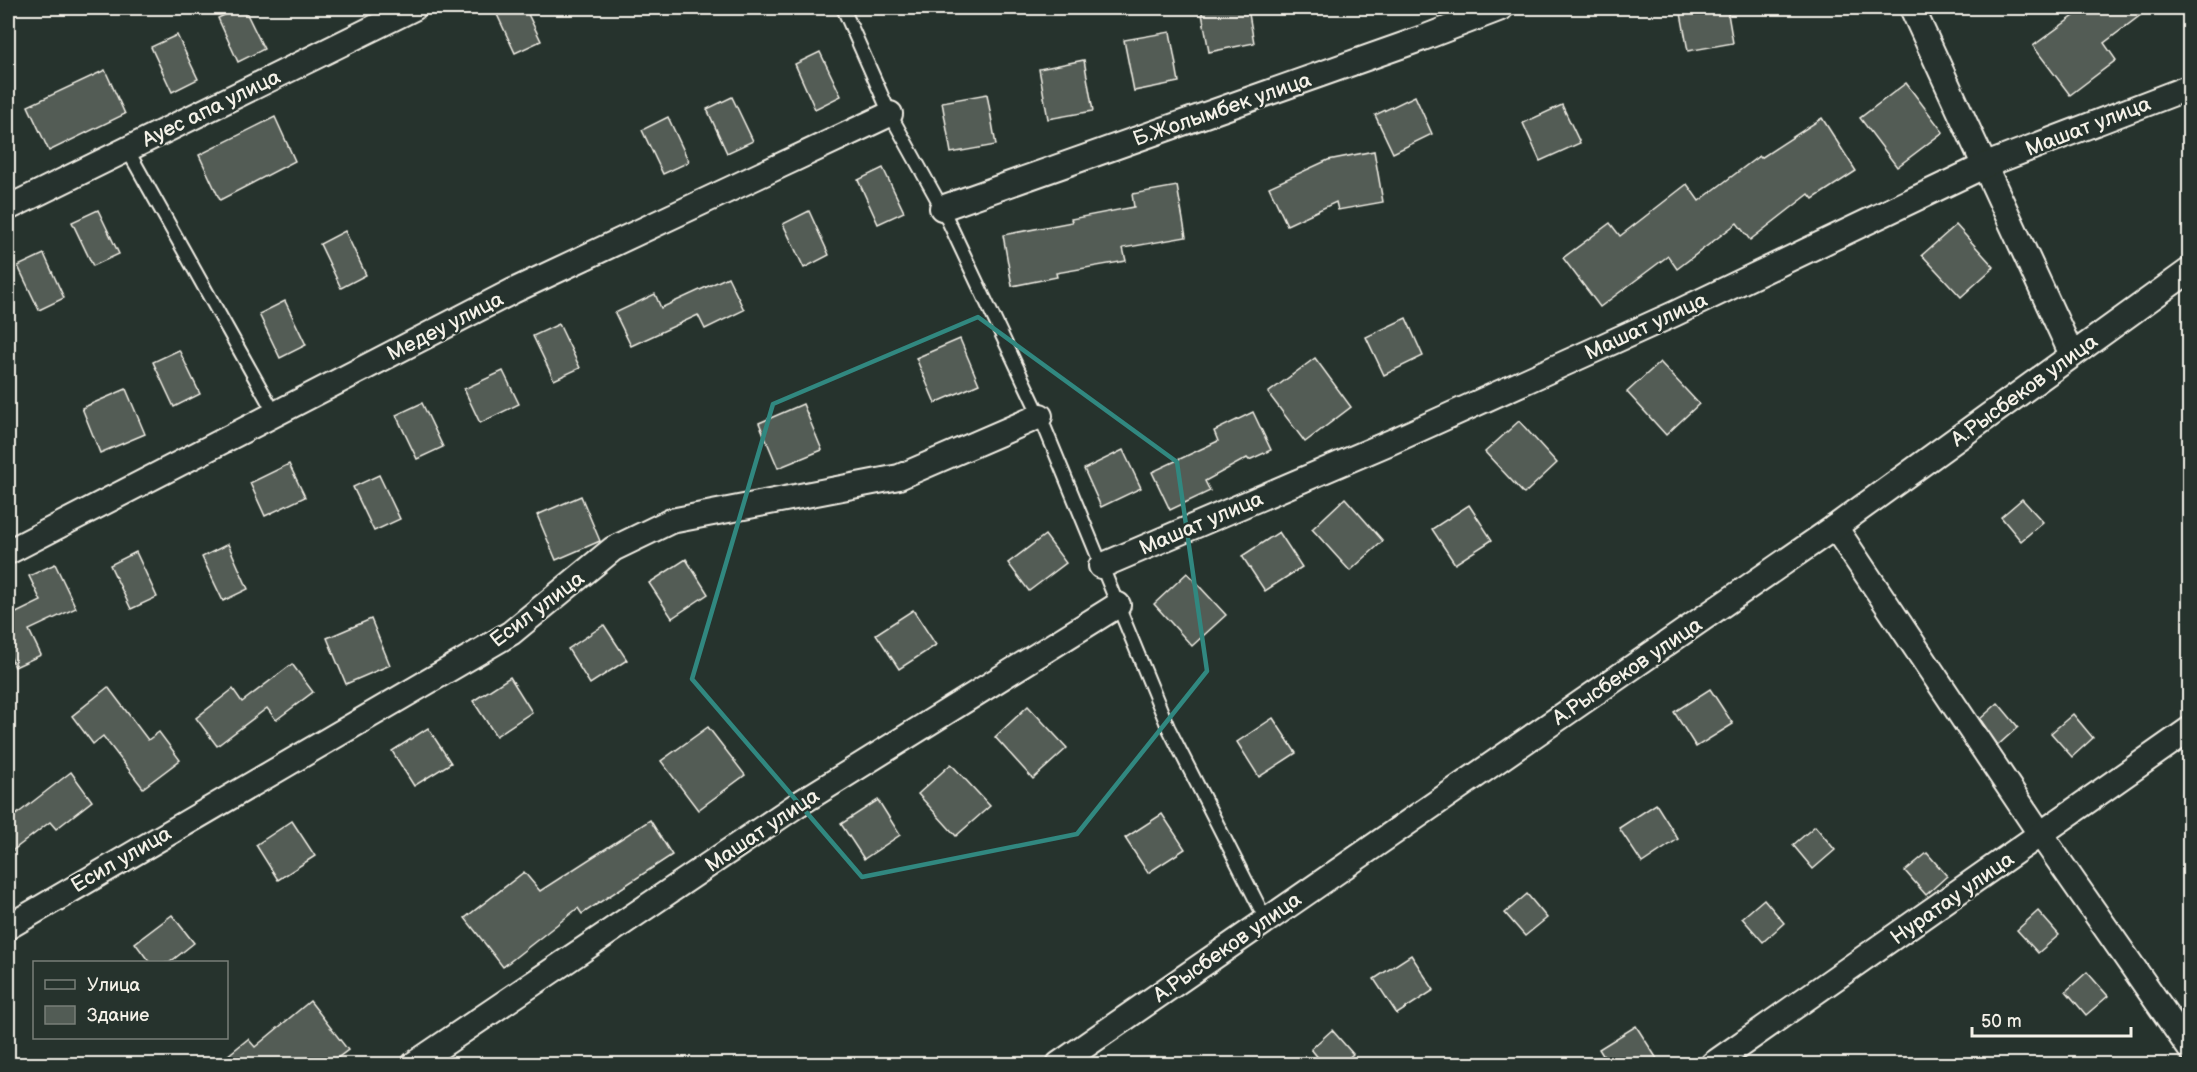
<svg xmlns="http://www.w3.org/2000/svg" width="2197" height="1072" font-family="'Balsamiq Sans',sans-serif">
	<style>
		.building { fill: #525c55; stroke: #f4f1e8; stroke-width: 1.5 }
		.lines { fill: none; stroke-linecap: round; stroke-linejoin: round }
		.lane-casing { stroke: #f4f1e8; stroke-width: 16 }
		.street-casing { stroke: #f4f1e8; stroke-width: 28 }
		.lane { stroke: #26332d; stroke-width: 12 }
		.street { stroke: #26332d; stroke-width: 24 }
		.marked { fill: none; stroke: #318880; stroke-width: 4.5; stroke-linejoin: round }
		.labels { text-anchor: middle; stroke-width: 4.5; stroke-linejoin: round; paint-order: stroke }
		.street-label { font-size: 21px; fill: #f4f1e8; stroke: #26332d }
	</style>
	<rect width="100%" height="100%" fill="#26332d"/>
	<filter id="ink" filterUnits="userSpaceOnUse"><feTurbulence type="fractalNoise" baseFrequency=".0167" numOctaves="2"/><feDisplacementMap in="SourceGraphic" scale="12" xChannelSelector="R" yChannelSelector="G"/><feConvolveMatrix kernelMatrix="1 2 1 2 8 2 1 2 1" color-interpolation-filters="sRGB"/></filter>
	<g filter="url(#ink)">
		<!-- building -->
		<g class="building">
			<path d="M 239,8 L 244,8 L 264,49 L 238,62 L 218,18 Z"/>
			<path d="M 494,8 L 525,8 L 541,41 L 515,53 Z"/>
			<path d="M 1201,8 L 1248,8 L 1254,43 L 1209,52 Z"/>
			<path d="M 1680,8 L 1727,8 L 1733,43 L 1688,51 Z"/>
			<path d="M 2085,8 L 2150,8 L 2104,43 L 2116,60 L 2070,95 L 2033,46 Z"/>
			<path d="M 1170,32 L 1179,82 L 1134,91 L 1124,40 Z"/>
			<path d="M 177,35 L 198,79 L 172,92 L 151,47 Z"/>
			<path d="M 820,52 L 841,96 L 815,109 L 795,64 Z"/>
			<path d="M 1084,60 L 1093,111 L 1048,119 L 1039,69 Z"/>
			<path d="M 105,70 L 125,114 L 49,151 L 28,106 Z"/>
			<path d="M 1906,83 L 1943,132 L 1897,167 L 1860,118 Z"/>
			<path d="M 987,94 L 996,145 L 951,153 L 942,102 Z"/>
			<path d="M 1415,96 L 1432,134 L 1393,153 L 1375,115 Z"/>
			<path d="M 732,97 L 753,141 L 727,153 L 707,109 Z"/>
			<path d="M 1562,105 L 1580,143 L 1540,161 L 1523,123 Z"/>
			<path d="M 275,117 L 295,161 L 220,200 L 199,155 Z"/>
			<path d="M 668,117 L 689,162 L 663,174 L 642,130 Z"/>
			<path d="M 1822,118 L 1856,171 L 1813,199 L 1809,194 L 1750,240 L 1737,223 L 1677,269 L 1668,256 L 1600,307 L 1563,258 L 1610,223 L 1620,236 L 1687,184 L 1699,201 L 1759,156 L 1761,158 Z"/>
			<path d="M 1374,151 L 1383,202 L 1338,210 L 1336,202 L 1287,225 L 1269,187 L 1328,160 Z"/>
			<path d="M 883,168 L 904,212 L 878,224 L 858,180 Z"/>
			<path d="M 1177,186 L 1186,237 L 1123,248 L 1126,261 L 1056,273 L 1057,277 L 1012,286 L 1003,235 L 1072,222 L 1071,219 L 1134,207 L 1132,194 Z"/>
			<path d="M 98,210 L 119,254 L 93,266 L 72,222 Z"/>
			<path d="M 809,211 L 829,255 L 804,268 L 783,224 Z"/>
			<path d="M 1956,225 L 1994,267 L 1961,297 L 1922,255 Z"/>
			<path d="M 345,231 L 366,275 L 341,288 L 320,244 Z"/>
			<path d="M 44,254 L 64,298 L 39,310 L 18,266 Z"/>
			<path d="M 728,277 L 744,310 L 705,329 L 698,315 L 631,346 L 615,313 L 655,294 L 661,308 Z"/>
			<path d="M 285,301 L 306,345 L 280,358 L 259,314 Z"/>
			<path d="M 1406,318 L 1423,356 L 1384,375 L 1366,337 Z"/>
			<path d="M 559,324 L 580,368 L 554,380 L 533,336 Z"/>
			<path d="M 960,339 L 979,384 L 935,403 L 916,358 Z"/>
			<path d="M 179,350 L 200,394 L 174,407 L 153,362 Z"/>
			<path d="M 1315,358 L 1351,407 L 1305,442 L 1268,393 Z"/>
			<path d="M 1660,362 L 1699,404 L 1666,435 L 1627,392 Z"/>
			<path d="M 503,371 L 519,404 L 480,423 L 464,389 Z"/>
			<path d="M 126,389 L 145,434 L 100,453 L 82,408 Z"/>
			<path d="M 422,403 L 443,447 L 417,459 L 396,415 Z"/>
			<path d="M 803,404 L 822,450 L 778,468 L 759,423 Z"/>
			<path d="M 1253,412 L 1271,450 L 1249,460 L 1247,458 L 1205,481 L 1210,491 L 1170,510 L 1152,472 L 1218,441 L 1214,431 Z"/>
			<path d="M 1519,421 L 1557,463 L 1524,494 L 1485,452 Z"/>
			<path d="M 1123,450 L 1141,488 L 1101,507 L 1084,469 Z"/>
			<path d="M 289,464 L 305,497 L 265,516 L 250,483 Z"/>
			<path d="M 379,475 L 400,519 L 374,531 L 353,487 Z"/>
			<path d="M 581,496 L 600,541 L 556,560 L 537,515 Z"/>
			<path d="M 1345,498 L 1383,541 L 1350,571 L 1312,529 Z"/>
			<path d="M 2022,499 L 2043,522 L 2021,541 L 2001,517 Z"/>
			<path d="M 1469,505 L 1492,540 L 1455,564 L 1432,529 Z"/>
			<path d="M 1279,532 L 1302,567 L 1265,591 L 1242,556 Z"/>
			<path d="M 1045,535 L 1066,563 L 1029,591 L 1008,563 Z"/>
			<path d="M 228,544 L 248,589 L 223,601 L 202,557 Z"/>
			<path d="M 136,552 L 157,597 L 131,609 L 110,565 Z"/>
			<path d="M 686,559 L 708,594 L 672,618 L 649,583 Z"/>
			<path d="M 55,564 L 76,608 L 29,630 L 41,655 L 15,667 L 8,651 L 8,617 L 41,601 L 29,576 Z"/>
			<path d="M 1187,573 L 1226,615 L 1192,646 L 1154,604 Z"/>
			<path d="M 913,610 L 936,645 L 899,669 L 876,634 Z"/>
			<path d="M 371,619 L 390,665 L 346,684 L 327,638 Z"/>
			<path d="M 604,625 L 627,660 L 590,684 L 568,649 Z"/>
			<path d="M 292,664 L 313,692 L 276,720 L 267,708 L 217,746 L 196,718 L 233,689 L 242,702 Z"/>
			<path d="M 510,677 L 532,712 L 496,736 L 473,701 Z"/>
			<path d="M 108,687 L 148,740 L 159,732 L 180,760 L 143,788 L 103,736 L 93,744 L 72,716 Z"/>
			<path d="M 1710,689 L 1733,724 L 1696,747 L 1674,712 Z"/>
			<path d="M 1998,703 L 2018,727 L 1998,745 L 1980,719 Z"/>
			<path d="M 1028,706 L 1067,748 L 1033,779 L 995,737 Z"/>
			<path d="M 2073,714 L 2093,738 L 2072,757 L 2051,733 Z"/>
			<path d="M 1273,718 L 1296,753 L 1259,777 L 1237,742 Z"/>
			<path d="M 708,727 L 745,775 L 698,810 L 661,761 Z"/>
			<path d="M 428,728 L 451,763 L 414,786 L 392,751 Z"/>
			<path d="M 951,764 L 990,806 L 956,836 L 918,794 Z"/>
			<path d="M 71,772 L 92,801 L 56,829 L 50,822 L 8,854 L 8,821 Z"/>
			<path d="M 878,800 L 900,835 L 864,859 L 841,824 Z"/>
			<path d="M 1656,804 L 1678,839 L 1642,863 L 1619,828 Z"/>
			<path d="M 1162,814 L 1185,849 L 1148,873 L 1125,838 Z"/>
			<path d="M 650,820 L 672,855 L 582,914 L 578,908 L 503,967 L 465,918 L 524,872 L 540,891 Z"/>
			<path d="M 292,821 L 315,856 L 278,880 L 256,845 Z"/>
			<path d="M 1815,826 L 1835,850 L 1813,869 L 1793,845 Z"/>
			<path d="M 1927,853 L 1947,876 L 1926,895 L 1905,871 Z"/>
			<path d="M 1527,894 L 1547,918 L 1525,936 L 1505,913 Z"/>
			<path d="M 1764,899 L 1784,923 L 1763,942 L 1742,918 Z"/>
			<path d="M 2038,911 L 2059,935 L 2038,953 L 2017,930 Z"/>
			<path d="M 172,915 L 194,943 L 169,963 L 150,963 L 135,943 Z"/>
			<path d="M 1411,955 L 1434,990 L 1397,1014 L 1374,979 Z"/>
			<path d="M 2087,972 L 2108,996 L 2086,1015 L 2066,991 Z"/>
			<path d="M 310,1001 L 348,1050 L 328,1065 L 216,1065 L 248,1039 L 255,1047 Z"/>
			<path d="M 1636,1026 L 1661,1065 L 1609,1065 L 1599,1049 Z"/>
			<path d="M 1332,1030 L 1353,1054 L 1341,1065 L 1324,1065 L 1311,1049 Z"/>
		</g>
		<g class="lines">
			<defs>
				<g id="lane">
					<path d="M 843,8 L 890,114 L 942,208 L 1040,416 L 1168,727 L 1266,920"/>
					<path d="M 127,149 L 275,414"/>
				</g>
				<g id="street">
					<path d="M 1912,8 L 2072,355"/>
					<path d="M 8,208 L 414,8"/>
					<path d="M 942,208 L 1423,38 L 1501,8"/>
					<path d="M 1835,527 L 2041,835 L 2190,1049"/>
					<path d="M 8,552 L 513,291 L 890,114"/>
					<path d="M 1101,566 L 1391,442 L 1674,314 L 1986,165 L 2190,87"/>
					<path d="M 8,927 L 511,633 L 613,549 L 671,521 L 899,477 L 1040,416"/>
					<path d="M 414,1064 L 797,805 L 1118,605"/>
					<path d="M 1059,1064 L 1835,527 L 2190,270"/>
					<path d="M 1713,1064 L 2190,729"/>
				</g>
			</defs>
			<!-- lane casing -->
			<use href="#lane" class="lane-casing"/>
			<!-- street casing -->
			<use href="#street" class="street-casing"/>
			<!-- lane -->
			<use href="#lane" class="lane"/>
			<!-- street -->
			<use href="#street" class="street"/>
		</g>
	</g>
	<!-- marked area -->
	<path class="marked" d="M 978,317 L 1177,462 L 1207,671 L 1077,834 L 862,877 L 692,679 L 773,404 Z"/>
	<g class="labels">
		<!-- street labels -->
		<g class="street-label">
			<text transform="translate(211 108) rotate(-26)" y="7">Ауес апа улица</text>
			<text transform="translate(1222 109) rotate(-19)" y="7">Б.Жолымбек улица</text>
			<text transform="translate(2088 126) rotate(-21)" y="7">Машат улица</text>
			<text transform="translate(445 326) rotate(-27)" y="7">Медеу улица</text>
			<text transform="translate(1646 326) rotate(-25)" y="7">Машат улица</text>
			<text transform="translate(2024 390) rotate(-36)" y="7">А.Рысбеков улица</text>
			<text transform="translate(1201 523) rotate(-23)" y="7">Машат улица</text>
			<text transform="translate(537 609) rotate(-37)" y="7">Есил улица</text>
			<text transform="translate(1627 671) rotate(-34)" y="7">А.Рысбеков улица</text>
			<text transform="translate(762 830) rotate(-34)" y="7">Машат улица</text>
			<text transform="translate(121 859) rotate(-30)" y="7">Есил улица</text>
			<text transform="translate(1952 898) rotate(-35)" y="7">Нуратау улица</text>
			<text transform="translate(1227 947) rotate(-35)" y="7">А.Рысбеков улица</text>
		</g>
	</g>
	<!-- margin -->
	<rect width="2197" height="1072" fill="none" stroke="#26332d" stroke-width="30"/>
	<rect x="15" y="15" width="2167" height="1042" fill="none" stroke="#f4f1e8" stroke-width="2" filter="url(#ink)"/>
	<!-- legend -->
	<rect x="33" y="961" width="195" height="78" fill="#26332d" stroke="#787f78" stroke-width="1.5"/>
	<rect x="45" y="980" width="30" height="9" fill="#26332d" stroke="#787f78" stroke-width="1.5"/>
	<text x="87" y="991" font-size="18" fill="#f4f1e8">Улица</text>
	<rect x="45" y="1006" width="30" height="18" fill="#525c55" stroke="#787f78" stroke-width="1.5"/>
	<text x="87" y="1021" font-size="18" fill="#f4f1e8">Здание</text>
	<!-- scale -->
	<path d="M1972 1027v9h159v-9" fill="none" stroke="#f4f1e8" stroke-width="3"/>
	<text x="1981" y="1027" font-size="18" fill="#f4f1e8" stroke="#26332d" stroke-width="4.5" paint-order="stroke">50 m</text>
</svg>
